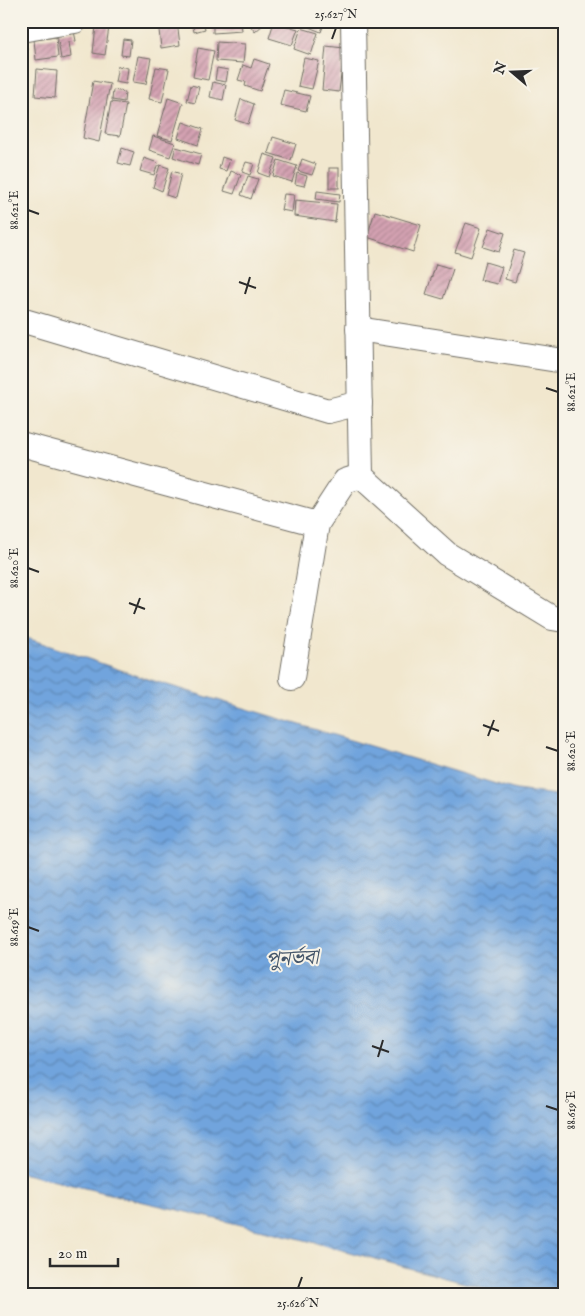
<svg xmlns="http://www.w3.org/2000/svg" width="585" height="1316" font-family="'IM FELL English','Noto Serif Bengali',serif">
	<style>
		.water { fill: url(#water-waves); stroke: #4e6884 }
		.building { fill: url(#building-hatch) }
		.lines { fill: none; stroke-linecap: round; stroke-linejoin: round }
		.street-casing { stroke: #706d64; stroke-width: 26 }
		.street { stroke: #fff; stroke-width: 24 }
		.ticks { fill: none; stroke: #2b2b2b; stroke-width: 2 }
		.labels { text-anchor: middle; stroke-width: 4; stroke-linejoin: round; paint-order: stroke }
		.water-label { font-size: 21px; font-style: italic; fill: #445569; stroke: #f7f3e8 }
		.neatline { fill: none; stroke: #2b2b2b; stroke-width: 2 }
		.ticks-label { font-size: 12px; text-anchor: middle; fill: #2b2b2b }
	</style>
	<defs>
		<pattern id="water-waves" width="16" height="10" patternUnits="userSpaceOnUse" patternTransform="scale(1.25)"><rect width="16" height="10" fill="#71a4dd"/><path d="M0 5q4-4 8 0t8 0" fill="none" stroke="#5d86b3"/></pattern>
		<pattern id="building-hatch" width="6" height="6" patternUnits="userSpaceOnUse" patternTransform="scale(1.25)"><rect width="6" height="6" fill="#d4a2b2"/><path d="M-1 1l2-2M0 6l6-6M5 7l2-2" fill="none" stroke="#ac8491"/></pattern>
	</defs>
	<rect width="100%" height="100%" fill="#f7f3e8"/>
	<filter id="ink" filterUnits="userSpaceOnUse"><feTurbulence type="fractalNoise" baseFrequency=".02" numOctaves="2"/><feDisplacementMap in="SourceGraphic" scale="10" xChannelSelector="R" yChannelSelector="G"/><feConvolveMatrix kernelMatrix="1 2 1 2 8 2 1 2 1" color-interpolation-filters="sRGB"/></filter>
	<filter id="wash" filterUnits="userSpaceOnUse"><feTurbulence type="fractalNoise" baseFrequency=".0096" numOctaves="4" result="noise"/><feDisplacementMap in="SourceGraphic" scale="20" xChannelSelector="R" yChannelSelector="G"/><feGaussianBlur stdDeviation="1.12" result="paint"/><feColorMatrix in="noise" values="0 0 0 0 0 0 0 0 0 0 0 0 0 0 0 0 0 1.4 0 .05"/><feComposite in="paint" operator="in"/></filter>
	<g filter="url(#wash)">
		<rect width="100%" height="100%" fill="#f1e7ce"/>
		<!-- water -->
		<path class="water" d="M 21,636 L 141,677 L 516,790 L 564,796 L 564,1295 L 509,1295 L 301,1239 L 21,1173 Z"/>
		<g id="blocks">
			<!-- building -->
			<g class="building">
				<path d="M 158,21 L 177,21 L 180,45 L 161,48 Z"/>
				<path d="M 192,21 L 203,21 L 205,29 L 194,32 Z"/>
				<path d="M 213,21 L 241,21 L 242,31 L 213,33 Z"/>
				<path d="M 247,21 L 262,21 L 264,24 L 255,32 Z"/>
				<path d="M 294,21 L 325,21 L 321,32 Z"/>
				<path d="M 332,21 L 345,21 L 345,25 L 332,24 Z"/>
				<path d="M 274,22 L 298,29 L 292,45 L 269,38 Z"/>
				<path d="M 96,26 L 109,27 L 105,55 L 93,53 Z"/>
				<path d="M 301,28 L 318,33 L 311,55 L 294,49 Z"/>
				<path d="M 74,31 L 76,41 L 69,42 L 71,57 L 61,59 L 57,34 Z"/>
				<path d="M 56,37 L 58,57 L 36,60 L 34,40 Z"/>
				<path d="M 123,39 L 131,40 L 129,56 L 121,55 Z"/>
				<path d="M 217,42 L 245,44 L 243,63 L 216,61 Z"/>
				<path d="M 326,46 L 344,48 L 339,92 L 322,90 Z"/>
				<rect x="21" y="48" width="6" height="37"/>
				<path d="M 198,48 L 214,51 L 208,80 L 193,77 Z"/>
				<path d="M 138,56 L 151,58 L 146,84 L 133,82 Z"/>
				<path d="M 304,58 L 319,61 L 312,89 L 298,86 Z"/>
				<path d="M 254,59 L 269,64 L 260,91 L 245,86 L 246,82 L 238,80 L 243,65 L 251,68 Z"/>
				<path d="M 118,66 L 128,68 L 126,84 L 115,82 Z"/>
				<path d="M 156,67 L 169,69 L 162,102 L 149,99 Z"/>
				<path d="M 217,68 L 228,70 L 226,82 L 215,80 Z"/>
				<path d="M 37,69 L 57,71 L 55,98 L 35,96 Z"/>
				<path d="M 93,81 L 110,84 L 99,142 L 83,138 Z"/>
				<path d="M 213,82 L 226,85 L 223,100 L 210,97 Z"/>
				<path d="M 191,85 L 199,87 L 195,103 L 187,101 Z"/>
				<path d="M 113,90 L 125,92 L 124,102 L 112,100 Z"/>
				<path d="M 284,90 L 310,96 L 306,111 L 280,105 Z"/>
				<path d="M 168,98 L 183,103 L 172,140 L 157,136 Z"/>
				<path d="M 241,99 L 254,104 L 248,124 L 235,120 Z"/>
				<path d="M 111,102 L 126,104 L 120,136 L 105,134 Z"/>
				<path d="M 21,112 L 28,113 L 26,130 L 21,130 Z"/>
				<path d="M 183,122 L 203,129 L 198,145 L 178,138 Z"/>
				<path d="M 153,136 L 175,143 L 170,157 L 149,150 Z"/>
				<path d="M 273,137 L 296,144 L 291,160 L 268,153 Z"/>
				<path d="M 176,147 L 201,154 L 198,165 L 173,157 Z"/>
				<path d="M 122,148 L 134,152 L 130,166 L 118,163 Z"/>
				<path d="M 264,154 L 276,158 L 269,177 L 258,173 Z"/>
				<path d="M 222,157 L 230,160 L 226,171 L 219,169 Z"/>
				<path d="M 144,158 L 158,163 L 154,175 L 140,171 Z"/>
				<path d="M 302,159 L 316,164 L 312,175 L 298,171 Z"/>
				<path d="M 278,160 L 297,166 L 292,182 L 273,176 Z"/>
				<path d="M 246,162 L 254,164 L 250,175 L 242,172 Z"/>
				<path d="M 160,165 L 169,168 L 162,191 L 153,187 Z"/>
				<rect x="329" y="168" width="10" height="20"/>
				<path d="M 172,171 L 181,174 L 175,198 L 166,195 Z"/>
				<path d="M 231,171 L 241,175 L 234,194 L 224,191 Z"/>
				<path d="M 297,173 L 307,176 L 304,186 L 295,184 Z"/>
				<path d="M 248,176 L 258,179 L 251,199 L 241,195 Z"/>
				<path d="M 317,191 L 340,194 L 339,202 L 316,199 Z"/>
				<path d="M 284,194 L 294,195 L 292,212 L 281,210 Z"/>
				<path d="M 295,200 L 337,204 L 335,222 L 294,216 Z"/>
				<path d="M 375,211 L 421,225 L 413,252 L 367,237 Z"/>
				<path d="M 466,223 L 481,228 L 471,257 L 455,252 Z"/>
				<path d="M 490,228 L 505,233 L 499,252 L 483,247 Z"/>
				<path d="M 514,250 L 524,253 L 515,282 L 505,279 Z"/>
				<path d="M 485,262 L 502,267 L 497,284 L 480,280 Z"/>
				<path d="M 436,264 L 453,269 L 443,299 L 426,294 Z"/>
			</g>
		</g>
	</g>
	<g filter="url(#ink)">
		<use href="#blocks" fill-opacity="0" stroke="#706d64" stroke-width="1"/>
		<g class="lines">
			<defs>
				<g id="street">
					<path d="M 353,21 L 361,476 L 447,554 L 552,618 L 564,620"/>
					<path d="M 21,30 L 75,21"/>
					<path d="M 21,320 L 328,411 L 360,403"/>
					<path d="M 358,329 L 564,361"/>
					<path d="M 21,444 L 317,524 L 345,481 L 361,476"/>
					<path d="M 292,678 L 317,524"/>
				</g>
			</defs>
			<!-- street casing -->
			<use href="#street" class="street-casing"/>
			<!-- street -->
			<use href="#street" class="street"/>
		</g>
	</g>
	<!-- ticks -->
	<path class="ticks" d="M 332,39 L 336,28M 28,210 L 39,214M 239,282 L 256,288M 245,294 L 250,277M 546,388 L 558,392M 28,568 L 39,572M 129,603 L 145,609M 134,614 L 140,598M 483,725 L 499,731M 488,736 L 494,720M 546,747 L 558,751M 28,927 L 39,931M 372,1046 L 389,1052M 378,1057 L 383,1040M 546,1106 L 558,1110M 298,1288 L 302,1277"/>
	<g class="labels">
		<!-- water labels -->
		<g class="water-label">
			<text transform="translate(292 958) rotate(-3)" y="7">পুনর্ভবা</text>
		</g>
	</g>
	<!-- margin -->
	<rect width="585" height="1316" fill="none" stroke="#f7f3e8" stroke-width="55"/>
	<!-- north arrow -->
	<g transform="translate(512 72) rotate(289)" stroke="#f7f3e8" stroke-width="4" paint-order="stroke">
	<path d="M0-4L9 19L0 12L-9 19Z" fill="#2b2b2b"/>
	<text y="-8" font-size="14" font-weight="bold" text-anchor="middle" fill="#2b2b2b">N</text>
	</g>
	<!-- scale -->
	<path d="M50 1258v8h68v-8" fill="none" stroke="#2b2b2b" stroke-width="2.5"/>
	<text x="58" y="1258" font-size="15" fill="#2b2b2b" stroke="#f7f3e8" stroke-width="4" paint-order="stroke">20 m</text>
	<rect x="28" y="28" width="530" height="1260" class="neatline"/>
	<g class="ticks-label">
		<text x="336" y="18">25.627°N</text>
		<text transform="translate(14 210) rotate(-90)" y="4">88.621°E</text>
		<text transform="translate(571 392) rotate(-90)" y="4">88.621°E</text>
		<text transform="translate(14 568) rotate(-90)" y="4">88.620°E</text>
		<text transform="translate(571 751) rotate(-90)" y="4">88.620°E</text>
		<text transform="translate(14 927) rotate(-90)" y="4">88.619°E</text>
		<text transform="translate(571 1110) rotate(-90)" y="4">88.619°E</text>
		<text x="298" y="1307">25.626°N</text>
	</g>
</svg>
